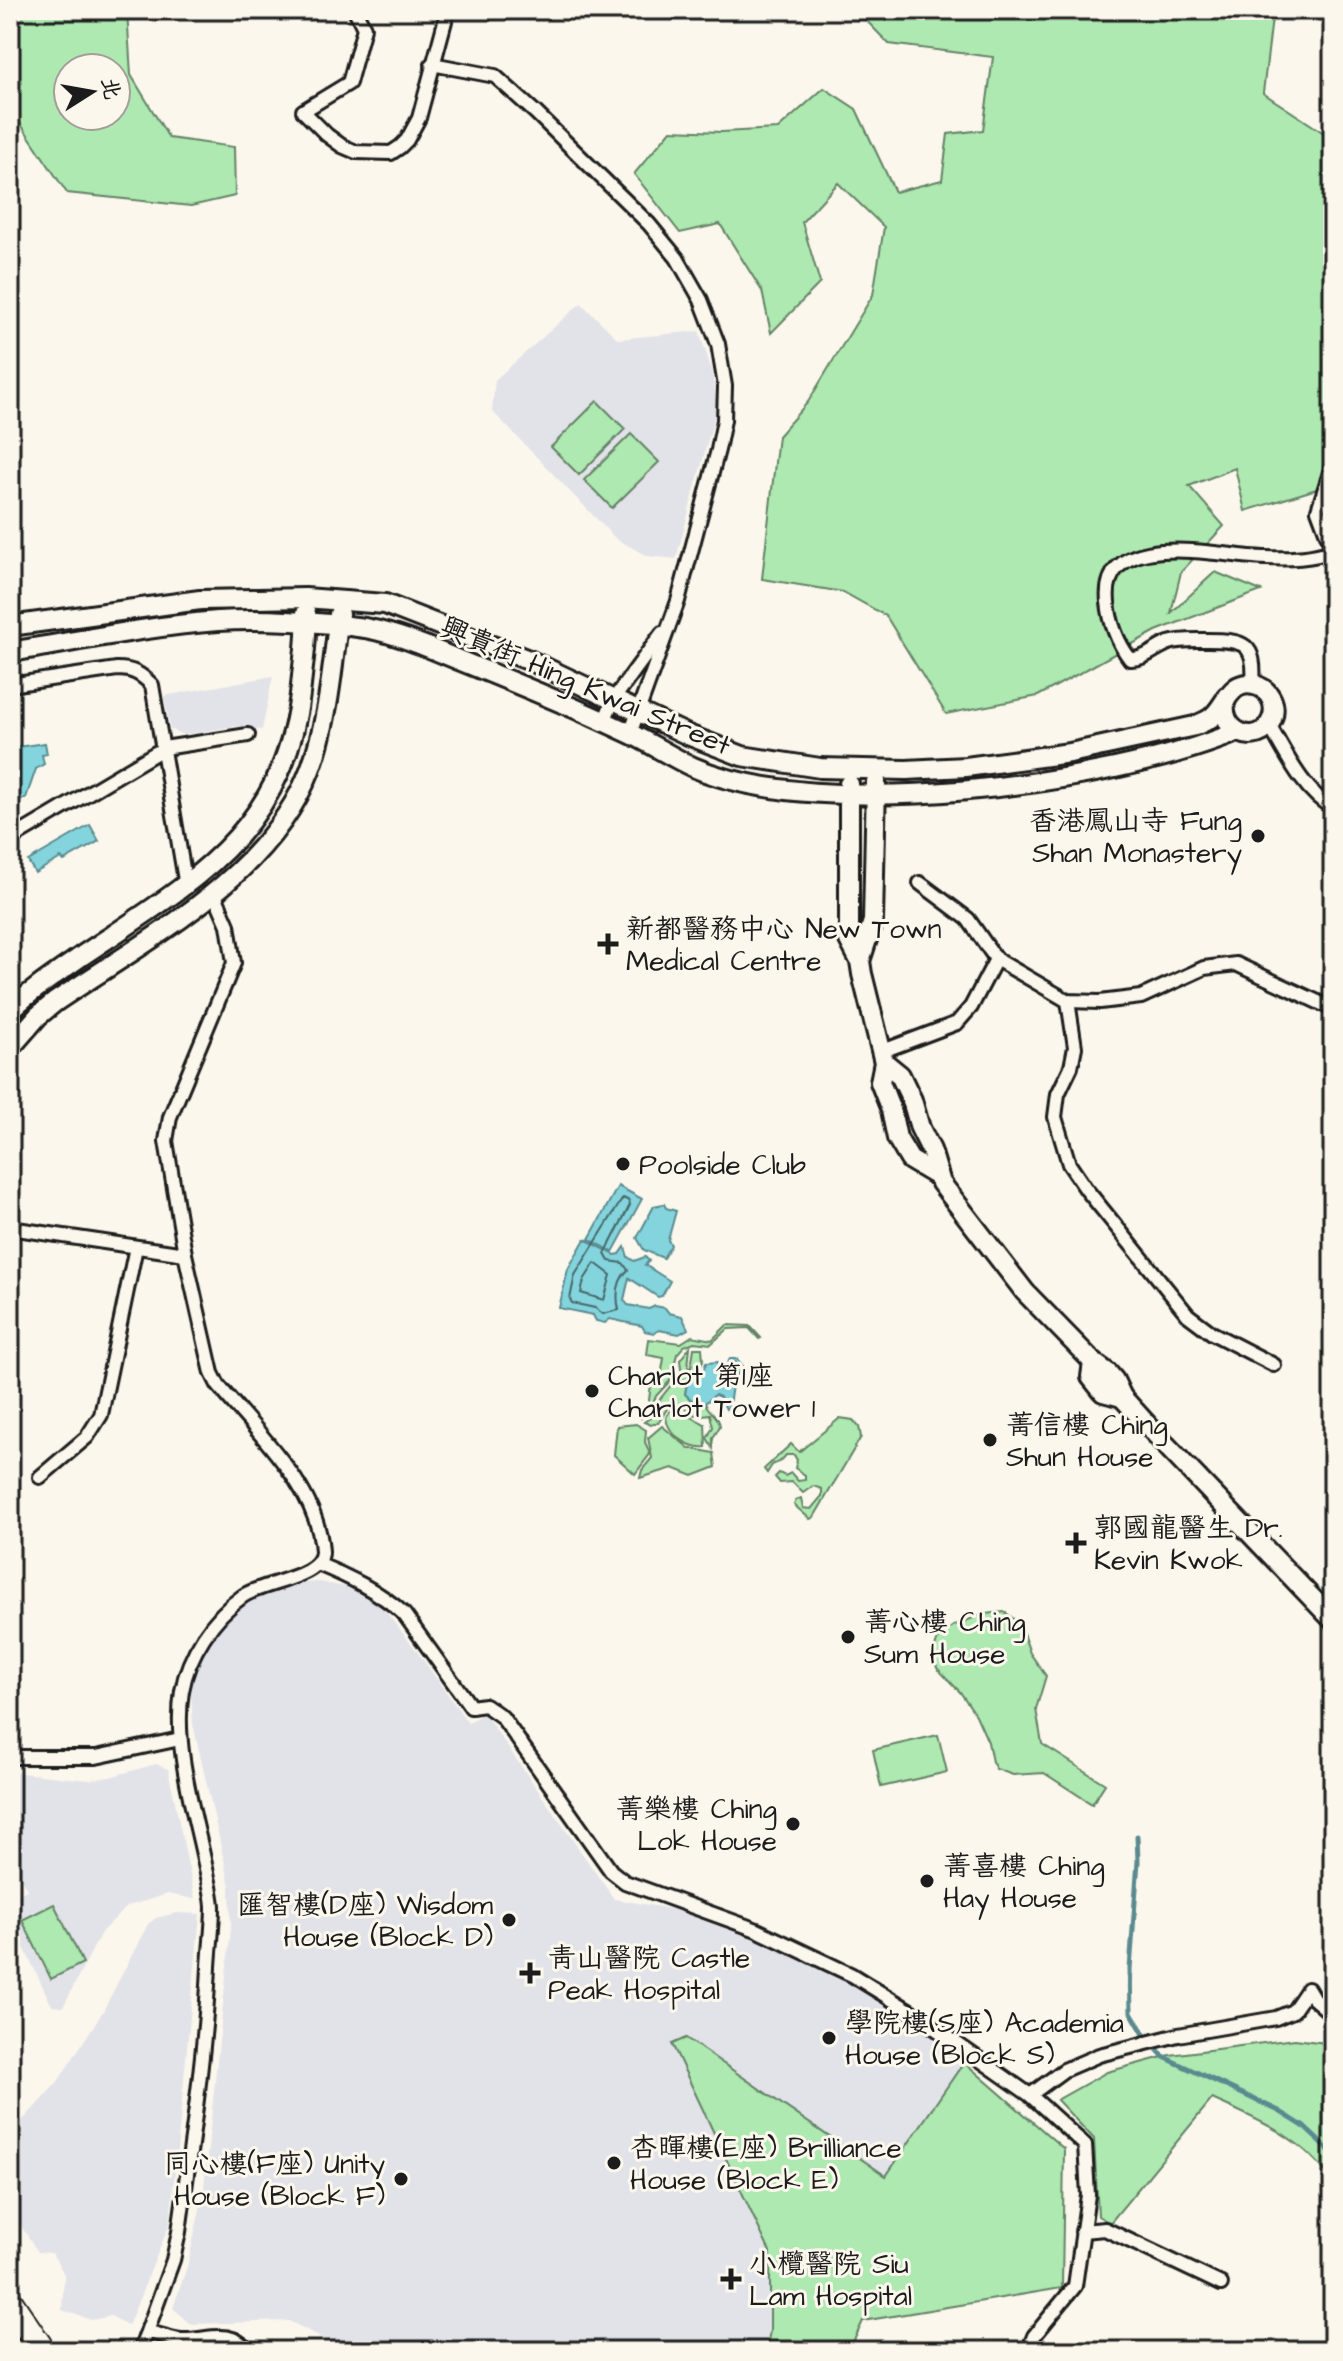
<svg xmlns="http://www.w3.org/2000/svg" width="1343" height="2361" font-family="'Architects Daughter','LXGW WenKai TC',sans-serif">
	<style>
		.built { fill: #e2e2e9 }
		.green { fill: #ade9b0; stroke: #648266; stroke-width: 2; fill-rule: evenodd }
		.water { fill: #83d4dc; stroke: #5a8a8f; stroke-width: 2 }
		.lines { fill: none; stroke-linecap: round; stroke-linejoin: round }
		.shore { stroke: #456669; stroke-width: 2 }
		.stream { stroke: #5a8a8f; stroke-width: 5 }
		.street-casing { stroke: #1c1c1c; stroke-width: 18 }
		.secondary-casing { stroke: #1c1c1c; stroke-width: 24 }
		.street { stroke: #fbf7ec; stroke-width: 12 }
		.secondary { stroke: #fbf7ec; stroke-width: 18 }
		.tram { stroke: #1c1c1c; stroke-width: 2 }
		.poi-dot { fill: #1c1c1c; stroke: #fbf7ec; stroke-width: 3 }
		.labels { text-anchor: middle; stroke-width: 6; stroke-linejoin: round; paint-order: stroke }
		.street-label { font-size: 28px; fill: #1c1c1c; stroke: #fbf7ec }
		.poi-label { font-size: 28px; fill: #1c1c1c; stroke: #fbf7ec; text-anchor: start }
	</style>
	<rect width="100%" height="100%" fill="#fbf7ec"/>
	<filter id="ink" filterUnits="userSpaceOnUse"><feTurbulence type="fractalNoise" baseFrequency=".0125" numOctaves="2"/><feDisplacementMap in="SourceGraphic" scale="16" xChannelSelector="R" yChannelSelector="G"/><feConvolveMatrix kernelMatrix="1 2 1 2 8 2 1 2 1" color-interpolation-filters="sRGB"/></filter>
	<g filter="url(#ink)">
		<!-- built -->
		<g class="built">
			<path d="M 581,303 L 618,339 L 699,331 L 712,371 L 717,407 L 676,559 L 648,556 L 616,539 L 492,411 L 495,380 Z"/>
			<path d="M 273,676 L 262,730 L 236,726 L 183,735 L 170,729 L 164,696 Z"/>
			<path d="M 320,1582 L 350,1588 L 378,1602 L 417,1651 L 468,1723 L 484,1713 L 614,1899 L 690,1912 L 787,1950 L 849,1981 L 936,2039 L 1064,2149 L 1062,2288 L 863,2321 L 849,2351 L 348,2351 L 289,2321 L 191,2324 L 173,2308 L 187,2267 L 203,2196 L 231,1928 L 230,1886 L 193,1724 L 191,1693 L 193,1677 L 204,1648 L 212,1634 L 233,1611 L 245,1601 L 259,1594 L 288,1584 Z"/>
			<path d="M 156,1764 L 168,1769 L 195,1899 L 168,1894 L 128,1906 L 102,1931 L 63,2007 L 52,2006 L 10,1918 L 10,1898 L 27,1890 L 10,1855 L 10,1772 L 89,1780 L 110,1777 Z"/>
			<path d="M 177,1913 L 200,1914 L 170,2223 L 128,2326 L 111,2316 L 92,2320 L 62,2310 L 64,2274 L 52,2253 L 38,2252 L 10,2209 L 10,2140 L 13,2131 L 57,2083 L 102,2013 L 148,1924 L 156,1918 Z"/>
		</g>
		<!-- green -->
		<g class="green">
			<path d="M 10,10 L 127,10 L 131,75 L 169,138 L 234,147 L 235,196 L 191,206 L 67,193 L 10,108 ZM 68,68 L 116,68 L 116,116 L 68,116 Z"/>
			<path d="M 856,10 L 1273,10 L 1263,93 L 1333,139 L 1333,484 L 1245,511 L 1235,468 L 1189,486 L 1224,526 L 1181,572 L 1171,613 L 1215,572 L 1261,591 L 1156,631 L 1038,696 L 946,714 L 886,616 L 843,592 L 762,579 L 778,436 L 808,402 L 873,295 L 884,227 L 838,183 L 802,222 L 820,283 L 771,333 L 762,291 L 720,224 L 680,233 L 634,174 L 671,130 L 722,132 L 778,129 L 824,88 L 856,109 L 895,192 L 942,180 L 948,134 L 983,130 L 993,57 L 889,44 Z"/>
			<path d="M 597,401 L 625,429 L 579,475 L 551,447 Z"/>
			<path d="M 631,434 L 659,462 L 612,508 L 584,480 Z"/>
			<path d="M 727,1325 L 750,1326 L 761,1338 L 759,1339 L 749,1328 L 728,1329 L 711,1344 L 694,1342 L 684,1346 L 677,1354 L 670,1381 L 656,1396 L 649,1414 L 641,1418 L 640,1408 L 648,1408 L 652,1376 L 661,1377 L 664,1358 L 647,1355 L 649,1339 L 681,1343 L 692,1336 L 712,1340 Z"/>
			<path d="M 690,1347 L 688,1367 L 691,1368 L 694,1348 L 702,1348 L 703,1360 L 699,1369 L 695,1370 L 688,1377 L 685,1394 C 693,1401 694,1407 705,1403 C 709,1413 719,1415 720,1426 L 713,1438 L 713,1448 L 707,1438 L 713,1427 L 710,1414 C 680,1418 693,1407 674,1403 L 668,1407 L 659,1422 L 651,1425 L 644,1422 L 654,1415 L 660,1399 L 676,1379 L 683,1385 L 680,1360 Z"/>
			<path d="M 673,1407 L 705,1424 L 706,1447 C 689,1449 667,1434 666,1417 Z"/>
			<path d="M 840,1418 L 853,1420 L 859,1427 L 861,1437 L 814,1517 L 810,1519 L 794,1505 L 796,1500 L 801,1498 L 803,1508 L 811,1509 L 822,1496 L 822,1489 L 813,1486 L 803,1493 L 792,1482 L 780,1483 L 775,1477 L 779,1473 L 785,1476 L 791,1473 L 798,1481 L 805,1480 L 805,1475 L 795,1468 L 797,1460 L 794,1455 L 786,1455 L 781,1461 L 772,1465 L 767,1473 L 764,1469 L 791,1444 L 799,1452 Z"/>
			<path d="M 636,1424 L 646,1430 L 645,1442 L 650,1454 L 635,1474 L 614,1455 L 617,1426 Z"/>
			<path d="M 662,1426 L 689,1448 L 714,1453 L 716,1467 L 693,1476 L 673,1468 L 640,1478 L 642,1470 L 652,1458 L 648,1438 Z"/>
			<path d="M 1005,1612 L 1020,1624 L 1030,1653 L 1046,1676 L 1036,1709 L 1042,1744 L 1105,1784 L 1092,1804 L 1044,1773 L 1013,1775 L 996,1769 L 992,1762 L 988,1742 L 976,1715 L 960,1692 L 937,1668 L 933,1653 L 938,1638 L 953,1626 L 983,1614 Z"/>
			<path d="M 938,1735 L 947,1772 L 881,1787 L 873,1750 Z"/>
			<path d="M 54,1904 L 83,1963 L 51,1979 L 22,1920 Z"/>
			<path d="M 686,2038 L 886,2176 L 964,2062 L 1064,2149 L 1062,2288 L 863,2321 L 849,2351 L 766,2351 L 770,2331 L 770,2252 L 672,2044 Z"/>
			<path d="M 1295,2039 L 1333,2044 L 1333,2183 C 1306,2139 1257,2119 1212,2099 L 1110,2223 L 1098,2216 L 1094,2139 L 1057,2100 L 1107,2072 L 1170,2055 Z"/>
		</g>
		<!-- water -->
		<g class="water">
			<path d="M 45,743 L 47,754 L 42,755 L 44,764 L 36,769 L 26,798 L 10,802 L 10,748 Z"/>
			<path d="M 90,825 L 99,841 L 64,861 L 61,858 L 35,873 L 28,861 Z"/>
			<path d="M 618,1186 L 642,1199 L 613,1252 L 589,1239 Z"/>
			<path d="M 664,1204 L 666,1208 L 676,1211 L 668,1240 L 671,1245 L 663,1258 L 644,1250 L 637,1238 L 654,1206 Z"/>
			<path d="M 585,1239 L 615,1255 L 620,1254 L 625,1247 L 628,1257 L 634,1261 L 645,1257 L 649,1261 L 645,1265 L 670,1281 L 662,1296 L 658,1297 L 629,1278 L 624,1300 L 628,1305 L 649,1309 L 655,1306 L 665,1308 L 669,1313 L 682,1316 L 688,1329 L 679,1334 L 659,1330 L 654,1333 L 645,1331 L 642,1326 L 610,1319 L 605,1323 L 596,1321 L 593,1315 L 559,1308 L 568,1269 Z"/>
			<path d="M 730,1359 L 737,1359 L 742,1365 L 732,1385 L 729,1406 L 726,1409 L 720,1397 L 715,1395 C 699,1409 701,1408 685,1394 L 689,1374 L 699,1369 L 698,1374 L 702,1375 L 706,1363 L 718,1362 L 719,1376 L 723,1379 L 738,1367 L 735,1362 L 726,1366 Z"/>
		</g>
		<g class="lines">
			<!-- shore -->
			<g class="shore">
				<path d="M 623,1198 L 629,1201 L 630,1205 L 605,1254 L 609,1261 L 623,1263 L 628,1270 C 617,1280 616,1296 619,1310 L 603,1314 L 595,1308 L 572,1303 L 570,1299 L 575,1275 Z"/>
				<path d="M 595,1263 L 611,1275 L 604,1300 L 581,1293 L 584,1280 Z"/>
			</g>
			<!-- stream -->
			<path class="stream" d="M 1137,1836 L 1138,1861 L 1130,1969 L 1131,2012 L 1145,2036 L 1164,2057 L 1279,2111 L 1303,2126 L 1333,2154"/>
			<defs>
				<g id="street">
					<path d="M 355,10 L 364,28 L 349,83 L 303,111 L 327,135 L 342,146 L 356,152 L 391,153 L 400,147 L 407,140 L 419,118 L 448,10"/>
					<path d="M 432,64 L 495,76 L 536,113 L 649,224 L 677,258 L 701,300 L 718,344 L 725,386 L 724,420 L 718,450 L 678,601 L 630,734"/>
					<path d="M 1333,550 L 1318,510 L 1333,463"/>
					<path d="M 1253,684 C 1256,643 1245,640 1207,640 C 1195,640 1180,639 1169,643 C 1155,648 1145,660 1130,659 C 1118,643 1110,622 1108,602 C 1100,525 1223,557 1266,558 C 1288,559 1313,559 1333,550"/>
					<path d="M 10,685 L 117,669 C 133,669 141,674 152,685 L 186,886"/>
					<path d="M 604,722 L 613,700 L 662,633"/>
					<path d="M 1269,725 C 1285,752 1304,793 1333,808"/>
					<path d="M 10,837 L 16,836 L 164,748 L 248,735"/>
					<path d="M 920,883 L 968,919 L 996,959 L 1068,1001 L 1100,1002 L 1141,997 L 1204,968 L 1236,964 L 1333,1009"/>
					<path d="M 1068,1001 L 1075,1047 L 1071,1067 L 1058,1094 L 1055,1117 L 1069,1164 L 1086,1189 L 1188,1315 L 1212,1333 L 1274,1365"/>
					<path d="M 880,1052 L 957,1023 L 971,1007 L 996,959"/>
					<path d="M 10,1228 L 185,1254"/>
					<path d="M 40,1477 L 87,1437 L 101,1415 L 136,1247"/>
					<path d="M 318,1564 C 349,1577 379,1591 404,1614 L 471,1707 L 485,1705 L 502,1717 L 611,1871 L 625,1882 L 757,1930 L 852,1975 L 912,2012 L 1030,2095 L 1085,2145 L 1088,2195 L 1075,2286 L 1034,2336 L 1028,2351"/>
					<path d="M 10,1757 L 96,1757 L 180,1739"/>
					<path d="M 1030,2095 L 1064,2070 L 1099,2055 L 1178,2035 L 1276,2018 L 1293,2011 L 1308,1989 L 1314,1999 L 1333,2015"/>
					<path d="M 1082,2231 L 1105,2229 L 1221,2284"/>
					<path d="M 148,2332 C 159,2334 170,2339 181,2340 C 208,2341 228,2327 249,2351"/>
					<path d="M 140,2351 L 173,2260 L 179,2232 C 191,2144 205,2055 209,1967 C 210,1947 213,1926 213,1906 C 212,1892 208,1878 205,1864 C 194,1811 173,1745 182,1691 C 188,1655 213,1617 243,1596 C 263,1582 323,1578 322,1551 C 318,1487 256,1432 218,1385 L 212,1373 L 185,1254 L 166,1141 L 170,1117 L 234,963 L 228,925 L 214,893"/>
				</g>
				<g id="secondary">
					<path d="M 10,626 L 200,600 L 305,598 L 385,604 L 531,661 L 688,735 L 742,756 L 820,768 L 906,770 L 966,767 L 1070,753 L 1195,726 C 1201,723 1207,721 1212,717 C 1226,706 1230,679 1254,685 C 1260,686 1266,690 1269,695 C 1274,702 1275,711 1272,719 C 1260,750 1214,732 1227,696"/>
					<path d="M 10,652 C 79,641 149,626 218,621 C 262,618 321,622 365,628 C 398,634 430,648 461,661 C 518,684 575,707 631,734 C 652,744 671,757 693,767 C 822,823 1109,785 1237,732"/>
					<path d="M 876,781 L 873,921 L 860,961 L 862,974 L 884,1062 L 880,1082 L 891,1110 L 897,1138 L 910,1160 L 937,1176"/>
					<path d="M 849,784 L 849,940 L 860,961"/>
					<path d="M 10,1011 C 32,989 58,973 83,955 C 193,881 286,832 301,686 C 303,662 308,637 306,613"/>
					<path d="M 10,1048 L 38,1016 L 55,1002 C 145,941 269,877 310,770 C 328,724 333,664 339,614"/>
					<path d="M 884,1062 L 900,1075 L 912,1100 L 920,1128 L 931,1150 L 941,1183 L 1025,1292 L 1093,1362 L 1108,1373 L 1114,1380 L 1122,1397 L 1162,1441 L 1333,1620"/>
					<path d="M 1093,1362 L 1091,1377 L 1103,1392 L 1122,1397"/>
					<path d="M 10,2345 L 14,2351"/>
				</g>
			</defs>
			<!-- street casing -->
			<use href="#street" class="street-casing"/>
			<!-- secondary casing -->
			<use href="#secondary" class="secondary-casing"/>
			<!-- street -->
			<use href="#street" class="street"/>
			<!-- secondary -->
			<use href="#secondary" class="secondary"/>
			<!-- tram -->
			<path class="tram" d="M 10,2278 L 59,2351"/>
		</g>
	</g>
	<!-- markers -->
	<g class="poi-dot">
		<circle cx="1258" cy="836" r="8"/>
		<path d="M604 932h8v8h8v8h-8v8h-8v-8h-8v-8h8z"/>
		<circle cx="623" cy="1164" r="8"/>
		<circle cx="592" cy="1391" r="8"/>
		<circle cx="990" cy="1440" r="8"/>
		<path d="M1072 1531h8v8h8v8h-8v8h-8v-8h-8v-8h8z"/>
		<circle cx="848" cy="1637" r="8"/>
		<circle cx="793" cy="1824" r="8"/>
		<circle cx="927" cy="1881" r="8"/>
		<circle cx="509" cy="1920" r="8"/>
		<path d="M526 1961h8v8h8v8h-8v8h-8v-8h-8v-8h8z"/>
		<circle cx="829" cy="2038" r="8"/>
		<circle cx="614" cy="2163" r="8"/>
		<circle cx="401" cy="2179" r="8"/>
		<path d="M727 2267h8v8h8v8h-8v8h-8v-8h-8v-8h8z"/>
	</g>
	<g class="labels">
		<!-- street labels -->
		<g class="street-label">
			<text transform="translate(586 685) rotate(23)" y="10">興貴街 Hing Kwai Street</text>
		</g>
		<!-- poi labels -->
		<g class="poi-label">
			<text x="1242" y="830" text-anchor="end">香港鳳山寺 Fung<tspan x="1242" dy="32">Shan Monastery</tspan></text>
			<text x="626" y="938">新都醫務中心 New Town<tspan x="626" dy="32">Medical Centre</tspan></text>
			<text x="639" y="1174">Poolside Club</text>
			<text x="608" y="1385">Charlot 第1座<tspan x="608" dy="32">Charlot Tower 1</tspan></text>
			<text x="1006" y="1434">菁信樓 Ching<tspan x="1006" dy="32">Shun House</tspan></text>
			<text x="1094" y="1537">郭國龍醫生 Dr.<tspan x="1094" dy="32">Kevin Kwok</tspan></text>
			<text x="864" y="1631">菁心樓 Ching<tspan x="864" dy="32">Sum House</tspan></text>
			<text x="777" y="1818" text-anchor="end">菁樂樓 Ching<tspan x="777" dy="32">Lok House</tspan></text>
			<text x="943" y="1875">菁喜樓 Ching<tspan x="943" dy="32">Hay House</tspan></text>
			<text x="493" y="1914" text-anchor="end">匯智樓(D座) Wisdom<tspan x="493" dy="32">House (Block D)</tspan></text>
			<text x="548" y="1967">青山醫院 Castle<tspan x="548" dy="32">Peak Hospital</tspan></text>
			<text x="845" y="2032">學院樓(S座) Academia<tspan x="845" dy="32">House (Block S)</tspan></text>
			<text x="630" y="2157">杏暉樓(E座) Brilliance<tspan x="630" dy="32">House (Block E)</tspan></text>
			<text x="385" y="2173" text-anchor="end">同心樓(F座) Unity<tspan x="385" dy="32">House (Block F)</tspan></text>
			<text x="749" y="2273">小欖醫院 Siu<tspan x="749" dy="32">Lam Hospital</tspan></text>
		</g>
	</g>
	<!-- margin -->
	<rect width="1343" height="2361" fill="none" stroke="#fbf7ec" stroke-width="40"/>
	<rect x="20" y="20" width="1303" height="2321" fill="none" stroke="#1c1c1c" stroke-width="3" filter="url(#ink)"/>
	<!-- north arrow -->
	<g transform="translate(92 92) rotate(79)"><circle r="38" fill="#fbf7ec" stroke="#a29f99" stroke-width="2"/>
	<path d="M0-6L14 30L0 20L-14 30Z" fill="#1c1c1c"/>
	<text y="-12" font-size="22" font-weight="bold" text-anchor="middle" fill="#1c1c1c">北</text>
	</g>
</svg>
